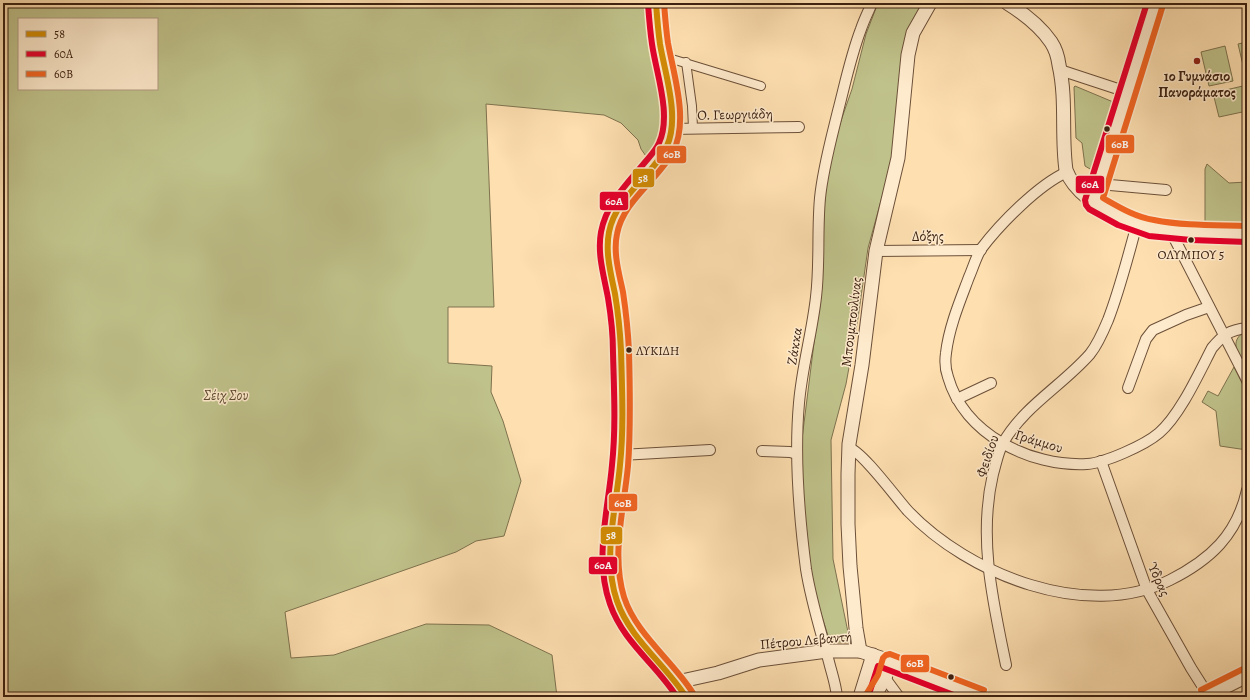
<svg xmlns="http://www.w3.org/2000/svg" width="1250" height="700" font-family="Alegreya,serif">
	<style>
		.green { fill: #c0c28b; stroke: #7e724e; fill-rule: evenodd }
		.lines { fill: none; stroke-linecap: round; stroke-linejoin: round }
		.pedestrian-casing { stroke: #6c5039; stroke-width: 10 }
		.minor-casing { stroke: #6c5039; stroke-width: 12 }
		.tertiary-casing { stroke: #6c5039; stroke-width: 15 }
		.secondary-casing { stroke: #3c2111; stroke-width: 16 }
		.pedestrian { stroke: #feeacc; stroke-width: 8 }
		.minor { stroke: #feeacc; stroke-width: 10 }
		.tertiary { stroke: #feeacc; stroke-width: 13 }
		.secondary { stroke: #feeacc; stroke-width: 14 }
		.bus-1-casing { stroke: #feeacc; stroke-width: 9 }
		.bus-2-casing { stroke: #feeacc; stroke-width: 9 }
		.bus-3-casing { stroke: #feeacc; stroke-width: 9 }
		.bus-1 { stroke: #d28b03; stroke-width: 6 }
		.bus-2 { stroke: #e4002b; stroke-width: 6 }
		.bus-3 { stroke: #f26522; stroke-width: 6 }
		.poi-dot { fill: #8f2418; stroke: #feeacc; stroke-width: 1.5 }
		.bus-dot { fill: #3c2111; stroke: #feeacc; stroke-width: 1.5 }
		.labels { text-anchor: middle; stroke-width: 3; stroke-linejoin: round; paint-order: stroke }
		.bus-label { font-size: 13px; fill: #3c2111; stroke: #feeacc }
		.poi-label { font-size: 14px; font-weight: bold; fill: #3c2111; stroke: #feeacc }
		.street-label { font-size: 14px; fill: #3c2111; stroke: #feeacc }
		.park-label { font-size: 14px; font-style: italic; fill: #5d4930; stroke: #feeacc }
		.line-badge { stroke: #feeacc; stroke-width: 1.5 }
		.badge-label { font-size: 11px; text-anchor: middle; font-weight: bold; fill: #fff }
	</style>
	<rect width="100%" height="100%" fill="#fedfb0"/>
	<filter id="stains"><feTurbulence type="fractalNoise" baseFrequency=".005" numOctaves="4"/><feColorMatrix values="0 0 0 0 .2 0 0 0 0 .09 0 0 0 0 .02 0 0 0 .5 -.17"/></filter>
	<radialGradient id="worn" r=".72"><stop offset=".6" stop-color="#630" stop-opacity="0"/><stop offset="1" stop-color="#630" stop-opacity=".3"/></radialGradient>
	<!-- green -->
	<g class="green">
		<path d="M 3,3 L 645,3 C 646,31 653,58 658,85 C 662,102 667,119 663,136 C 661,145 654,152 648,159 L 641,149 L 638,140 L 621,123 L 604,115 L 486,104 L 494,307 L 448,307 L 448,363 L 492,366 L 491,392 L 503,421 L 521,481 L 504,536 L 476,541 L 456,552 L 285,612 L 291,658 L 334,655 L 426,624 L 489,625 L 552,655 L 557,697 L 3,697 ZM 19,19 L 157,19 L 157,89 L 19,89 Z"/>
		<path d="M 878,3 L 925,3 L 915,21 L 898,139 L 868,248 L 858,318 L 846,384 L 831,440 L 833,559 L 850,642 L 830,642 L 807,569 L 801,447 L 821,287 L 824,210 L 826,184 L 836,135 L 852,89 L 866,34 Z"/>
		<path d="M 1247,42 L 1247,78 L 1246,78 L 1238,44 Z"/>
		<path d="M 1225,46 L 1233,81 L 1209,86 L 1201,52 Z"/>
		<path d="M 1247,85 L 1247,111 L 1219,117 L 1213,93 Z"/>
		<path d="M 1075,86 L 1118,104 L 1097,173 L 1085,166 L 1082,143 L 1076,138 L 1074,87 Z"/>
		<path d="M 1207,164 L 1229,183 L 1247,182 L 1247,232 L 1205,231 L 1205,169 Z"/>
		<path d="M 1247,331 L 1247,371 C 1240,357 1226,340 1247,331 Z"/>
		<path d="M 1234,367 L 1247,393 L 1247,450 L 1220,446 L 1216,411 L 1202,402 L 1208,391 L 1218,396 Z"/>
	</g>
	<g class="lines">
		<defs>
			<g id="pedestrian">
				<path d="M 662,56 L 761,86"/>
				<path d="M 686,62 L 692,106 L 693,128"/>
			</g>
			<g id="minor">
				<path d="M 1060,70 L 1127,92"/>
				<path d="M 671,129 L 799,127"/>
				<path d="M 1067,172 C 1038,185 1000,224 981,249 C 976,257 973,268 969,277 C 960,301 949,327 946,353 C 945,360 945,369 948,377 C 964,434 1030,467 1087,464 C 1105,463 1145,445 1159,433 C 1180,415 1199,373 1212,348 C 1223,335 1229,330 1247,328"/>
				<path d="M 1099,184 L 1166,190"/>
				<path d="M 1093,202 L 1155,3"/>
				<path d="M 1170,230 L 1247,380"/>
				<path d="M 876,251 L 981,250"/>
				<path d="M 1128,388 L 1146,339 L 1153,330 L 1186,315 L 1209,307"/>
				<path d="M 957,399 L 991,383"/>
				<path d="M 849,448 C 862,451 897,499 908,511 C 968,574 1087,622 1170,580 C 1210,560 1237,535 1247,490"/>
				<path d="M 762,451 L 790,452 L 797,454"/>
				<path d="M 621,455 L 710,450"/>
				<path d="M 1101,461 L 1147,590 L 1191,668 L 1203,687 L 1212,697"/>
				<path d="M 1006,665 C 993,602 978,538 993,474 C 996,464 998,452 1003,443 C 1024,406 1063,385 1090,354 C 1098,344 1103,332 1108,320 C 1120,289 1128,256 1137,224"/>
				<path d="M 885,678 L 899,697"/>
				<path d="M 837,697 C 836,685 832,674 829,662 C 821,632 811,601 806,569 C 799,515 794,458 799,403 C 802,367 812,333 816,297 C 820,264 817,231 820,198 C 823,168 831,140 838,111 C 845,84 851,55 861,29 C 864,20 868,12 872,3"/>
			</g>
			<g id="tertiary">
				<path d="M 1007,3 C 1023,13 1040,26 1051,42 C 1055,48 1058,57 1059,65 C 1067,100 1061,135 1066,170 C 1070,181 1079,191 1088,198 C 1122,226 1162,231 1204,232 C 1218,233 1233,234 1247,234"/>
				<path d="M 860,651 L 856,628 L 850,566 L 848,524 L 848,474 L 849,444 L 862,365 L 876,251 L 898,158 L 908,55 L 913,33 L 930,3"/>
				<path d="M 677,682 L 718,673 L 759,660 L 827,651 L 860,651 L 884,659 L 981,697"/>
				<path d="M 860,697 L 873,655"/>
				<path d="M 874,697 L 885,678 L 890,662"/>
				<path d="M 1205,697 L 1247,676"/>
			</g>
			<path id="secondary" d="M 656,3 C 657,17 658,30 660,44 C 665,73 678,114 668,143 C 665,151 659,158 654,164 C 639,184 613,207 609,232 C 605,253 611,274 615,294 C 619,316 621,338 621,361 C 622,395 623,431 620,465 C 616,509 602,558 617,601 C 629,641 667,662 686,697"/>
		</defs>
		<!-- pedestrian casing -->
		<use href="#pedestrian" class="pedestrian-casing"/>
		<!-- minor casing -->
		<use href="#minor" class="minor-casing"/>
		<!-- tertiary casing -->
		<use href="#tertiary" class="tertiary-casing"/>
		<!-- secondary casing -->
		<use href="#secondary" class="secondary-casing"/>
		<!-- pedestrian -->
		<use href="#pedestrian" class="pedestrian"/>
		<!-- minor -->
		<use href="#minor" class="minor"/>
		<!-- tertiary -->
		<use href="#tertiary" class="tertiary"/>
		<!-- secondary -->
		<use href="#secondary" class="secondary"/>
		<defs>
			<path id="bus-1" d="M 656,3 C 657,17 658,30 660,44 C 665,74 680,117 667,146 C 652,177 616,196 609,232 C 605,253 611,274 615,294 C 618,312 620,331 621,350 C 622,388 624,427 620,465 C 616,510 602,557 617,601 C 630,639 665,664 686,697"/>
			<g id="bus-2">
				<path d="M 1147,3 L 1085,200 L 1086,205 L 1089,209 L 1118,225 L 1149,236 L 1191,240 L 1247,242"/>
				<path d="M 648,4 C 649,17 650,31 652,44 C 656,73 672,115 659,143 C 656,150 651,155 646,161 C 629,182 606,203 601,232 C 597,254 604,276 608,298 C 611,316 613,335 613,353 C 614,390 616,428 612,465 C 608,511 594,559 610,604 C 623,642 656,664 677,697"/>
				<path d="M 868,697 L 878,666 L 959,697"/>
			</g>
			<g id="bus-3">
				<path d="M 664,3 C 665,16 666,30 668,43 C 674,76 689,121 673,152 C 657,181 623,201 617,234 C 613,253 619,273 623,292 C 626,312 628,331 629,351 C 630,389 631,428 628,466 C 624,509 611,554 624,597 C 636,634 672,660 693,693"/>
				<path d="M 1163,5 L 1103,198 C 1119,207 1135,217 1154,220 C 1184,226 1216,225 1247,226"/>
				<path d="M 1201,690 L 1243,669"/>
				<path d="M 867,693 L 878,675 L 883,658 L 886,655 L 890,654 L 984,690"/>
			</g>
		</defs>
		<!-- bus-1 casing -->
		<use href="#bus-1" class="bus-1-casing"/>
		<!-- bus-2 casing -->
		<use href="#bus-2" class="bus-2-casing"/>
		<!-- bus-3 casing -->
		<use href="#bus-3" class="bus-3-casing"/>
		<!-- bus-1 -->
		<use href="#bus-1" class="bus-1"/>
		<!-- bus-2 -->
		<use href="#bus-2" class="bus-2"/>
		<!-- bus-3 -->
		<use href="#bus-3" class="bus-3"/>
	</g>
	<!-- markers -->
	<circle class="poi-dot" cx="1197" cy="61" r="4"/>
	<g class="bus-dot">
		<circle cx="1107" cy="129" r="3.5"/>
		<circle cx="1191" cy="240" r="3.5"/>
		<circle cx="629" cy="350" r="3.5"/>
		<circle cx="951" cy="677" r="3.5"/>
	</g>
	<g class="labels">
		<!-- bus labels -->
		<g class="bus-label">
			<text x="1191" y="259">ΟΛΥΜΠΟΥ 5</text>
			<text x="636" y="355" text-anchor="start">ΛΥΚΙΔΗ</text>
		</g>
		<!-- poi labels -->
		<g class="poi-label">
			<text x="1197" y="81">1ο Γυμνάσιο<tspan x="1197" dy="16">Πανοράματος</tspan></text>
		</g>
		<!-- street labels -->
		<g class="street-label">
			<text transform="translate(735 114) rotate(-1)" y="5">Ο. Γεωργιάδη</text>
			<text x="928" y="241">Δόξης</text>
			<text transform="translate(851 322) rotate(-83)" y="5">Μπουμπουλίνας</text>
			<text transform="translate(794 346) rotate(-81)" y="5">Ζάκκα</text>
			<text transform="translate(1039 441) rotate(17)" y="5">Γράμμου</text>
			<text transform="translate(987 456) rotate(-71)" y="5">Φειδίου</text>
			<text transform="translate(1159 579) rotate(66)" y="5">Ύδρας</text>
			<text transform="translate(806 640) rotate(-5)" y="5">Πέτρου Λεβαντή</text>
		</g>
		<!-- park labels -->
		<g class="park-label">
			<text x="226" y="400">Σέιχ Σου</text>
		</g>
	</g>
	<g class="line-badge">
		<rect x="1105" y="134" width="30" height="20" rx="4" fill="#f26522"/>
		<rect x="656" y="145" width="31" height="19" rx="4" fill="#f26522"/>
		<rect x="632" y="168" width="23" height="20" rx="4" fill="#d28b03"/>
		<rect x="1075" y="175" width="30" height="19" rx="4" fill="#e4002b"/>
		<rect x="599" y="191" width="30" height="20" rx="4" fill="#e4002b"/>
		<rect x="608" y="493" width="30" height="19" rx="4" fill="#f26522"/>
		<rect x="600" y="526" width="23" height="19" rx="4" fill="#d28b03"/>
		<rect x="588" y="556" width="30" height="19" rx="4" fill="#e4002b"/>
		<rect x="900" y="654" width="30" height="19" rx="4" fill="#f26522"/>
	</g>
	<g class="badge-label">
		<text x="1120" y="148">60Β</text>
		<text x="672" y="158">60Β</text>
		<text x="643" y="182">58</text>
		<text x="1090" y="188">60Α</text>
		<text x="614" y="205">60Α</text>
		<text x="623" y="507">60Β</text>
		<text x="611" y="539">58</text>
		<text x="603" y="569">60Α</text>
		<text x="915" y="667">60Β</text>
	</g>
	<!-- margin -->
	<rect width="1250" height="700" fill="none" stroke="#fedfb0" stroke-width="16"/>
	<rect x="4" y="4" width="1242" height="692" fill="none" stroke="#3c2111" stroke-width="2"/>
	<rect x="8" y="8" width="1234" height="684" fill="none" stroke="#3c2111"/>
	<!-- legend -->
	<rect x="18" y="18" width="140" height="72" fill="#feeacc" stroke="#b09a81"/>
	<rect x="26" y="31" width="20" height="6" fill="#d28b03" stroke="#b09a81"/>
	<text x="54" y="38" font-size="12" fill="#3c2111">58</text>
	<rect x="26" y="51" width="20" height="6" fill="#e4002b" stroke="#b09a81"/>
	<text x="54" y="58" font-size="12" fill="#3c2111">60Α</text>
	<rect x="26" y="71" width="20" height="6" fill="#f26522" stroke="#b09a81"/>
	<text x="54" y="78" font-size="12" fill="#3c2111">60Β</text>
	<rect width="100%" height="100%" filter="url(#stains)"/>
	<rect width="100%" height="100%" fill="url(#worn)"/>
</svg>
